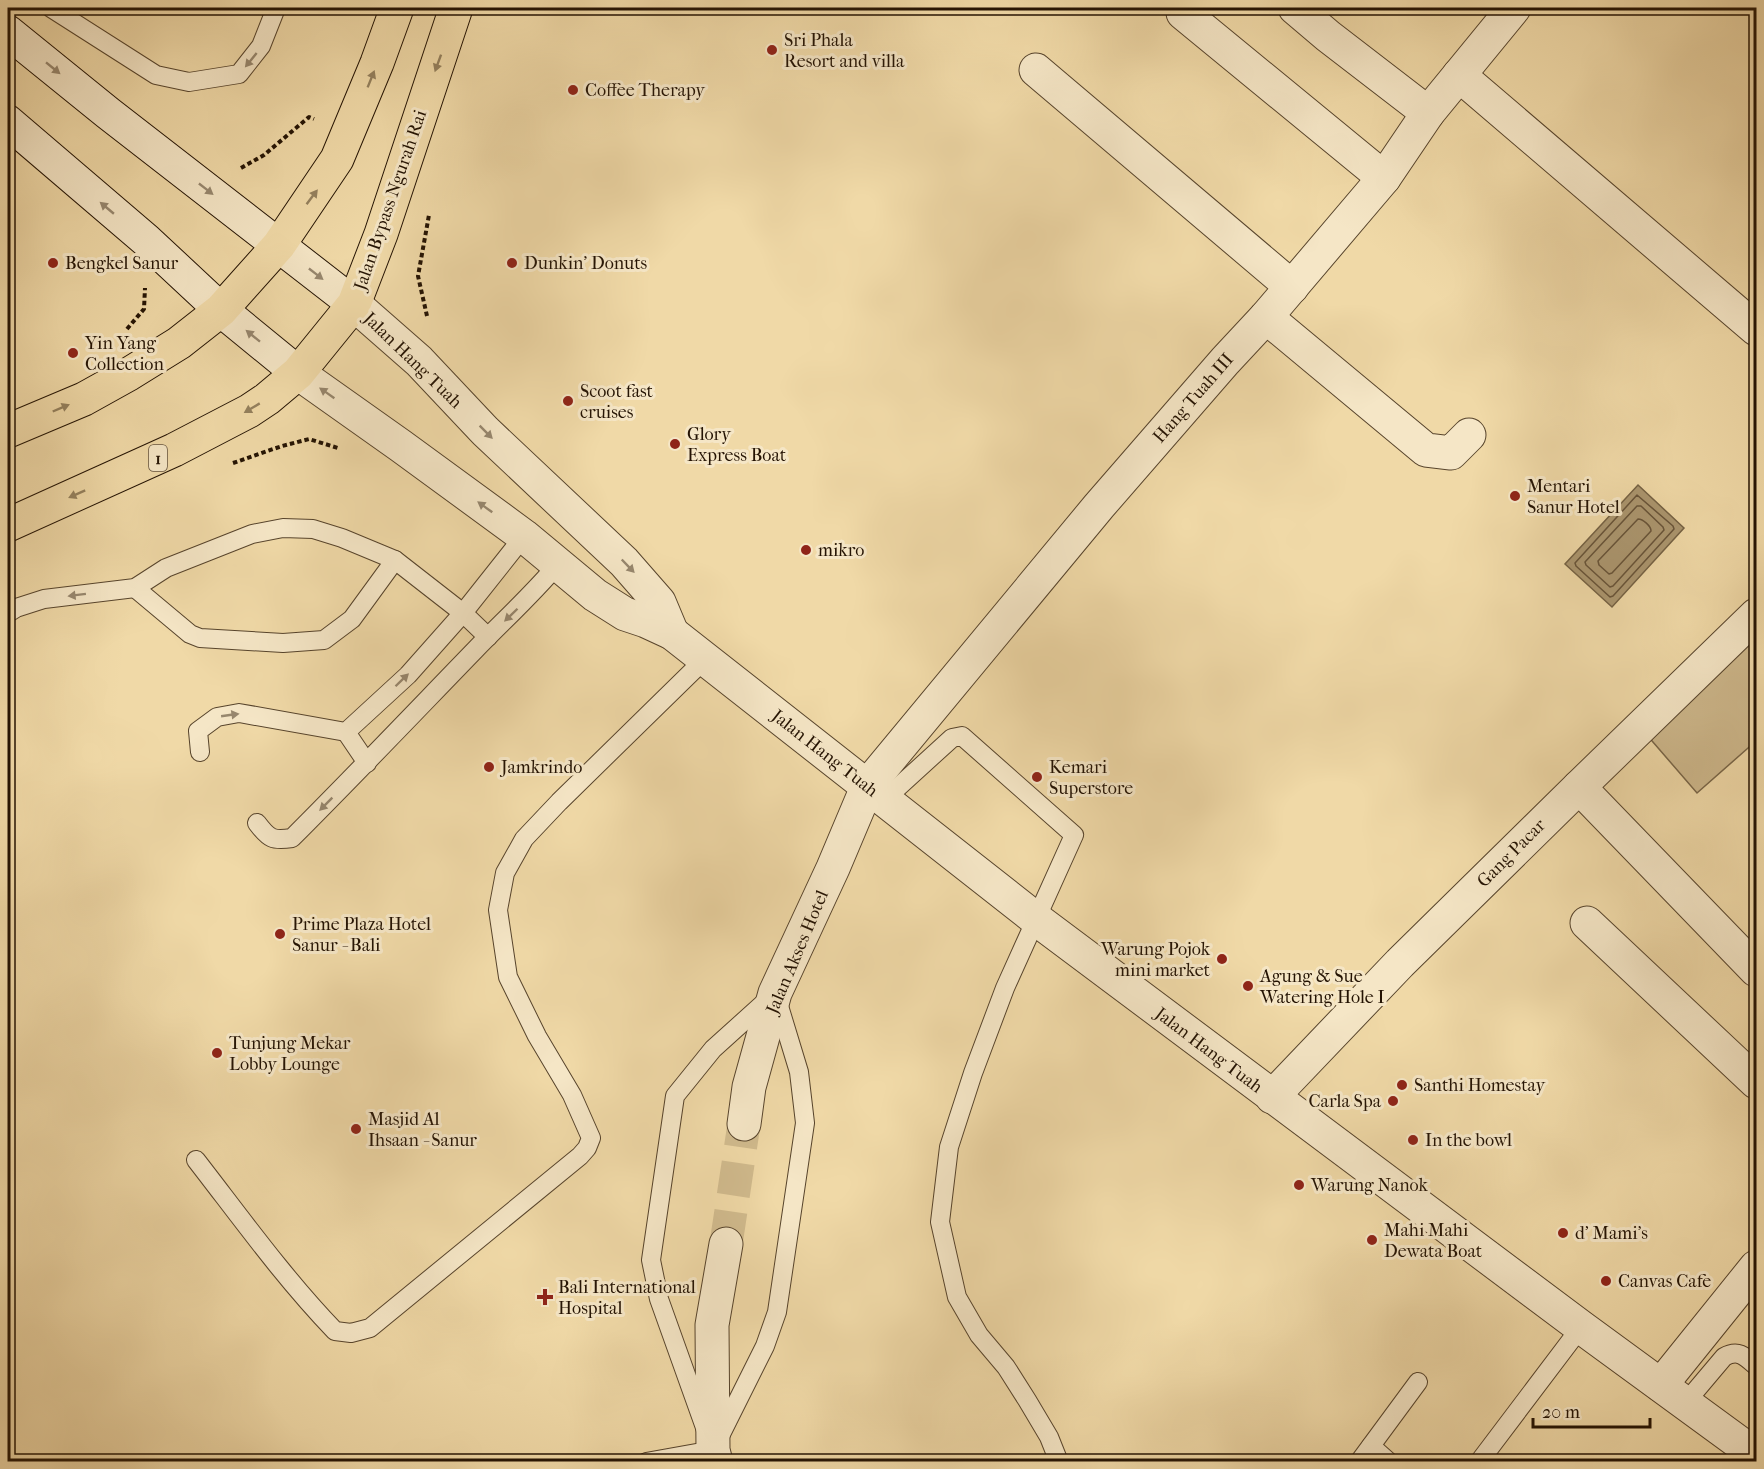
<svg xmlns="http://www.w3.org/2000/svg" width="1764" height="1469" font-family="'IM FELL French Canon',serif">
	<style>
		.green { fill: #cdb78b; stroke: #786547; stroke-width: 1.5 }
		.water { fill: #ab966f; stroke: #756244; stroke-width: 1.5 }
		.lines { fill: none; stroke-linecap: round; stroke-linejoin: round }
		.shore { stroke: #685439; stroke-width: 1.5 }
		.street-tunnel { stroke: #d1bb8e; stroke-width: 33; stroke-dasharray: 33 16; stroke-linecap: butt }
		.lane-casing { stroke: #57442c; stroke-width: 20 }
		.street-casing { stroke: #57442c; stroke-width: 35 }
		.secondary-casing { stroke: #241303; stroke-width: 35 }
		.highway-casing { stroke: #241303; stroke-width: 35 }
		.path { stroke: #241303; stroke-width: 4; stroke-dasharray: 4.5 3; stroke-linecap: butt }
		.lane { stroke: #f5e6c6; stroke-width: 18 }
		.street { stroke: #f5e6c6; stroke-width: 33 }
		.secondary { stroke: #f5e6c6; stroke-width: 33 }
		.highway { stroke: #f0d9a7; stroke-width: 33 }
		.oneway { fill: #97876e }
		.oneway2 { fill: #94805d }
		.poi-dot { fill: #8f2418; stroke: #f5e6c6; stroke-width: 2 }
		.labels { text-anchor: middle; stroke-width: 6; stroke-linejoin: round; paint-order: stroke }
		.shield { fill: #f5e6c6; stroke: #63523e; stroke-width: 1.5 }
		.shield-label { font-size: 16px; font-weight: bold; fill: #241303 }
		.poi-label { font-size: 18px; fill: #241303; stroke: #f5e6c6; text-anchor: start }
		.street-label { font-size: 18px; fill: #241303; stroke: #f5e6c6 }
	</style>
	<rect width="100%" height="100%" fill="#f0d9a7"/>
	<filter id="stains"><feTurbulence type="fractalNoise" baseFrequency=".00333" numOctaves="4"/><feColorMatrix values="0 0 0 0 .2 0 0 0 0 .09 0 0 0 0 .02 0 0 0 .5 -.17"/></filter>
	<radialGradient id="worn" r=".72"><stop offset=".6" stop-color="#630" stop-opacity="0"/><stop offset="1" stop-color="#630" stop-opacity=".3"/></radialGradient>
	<!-- green -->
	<path class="green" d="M 1756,625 L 1756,741 L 1697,793 L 1640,727 Z"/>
	<!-- water -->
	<path class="water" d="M 1638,485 L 1684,528 L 1612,607 L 1565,564 Z"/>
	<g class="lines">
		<!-- shore -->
		<g class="shore">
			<path d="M 1637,495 L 1673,526 L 1674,529 L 1613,596 L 1610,597 L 1576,566 L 1575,563 Z"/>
			<path d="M 1637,506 L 1641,506 L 1663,527 L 1664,530 L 1613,586 L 1610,587 L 1586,565 L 1585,562 Z"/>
			<path d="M 1638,519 C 1643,519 1651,526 1651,531 L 1612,573 L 1609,574 L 1599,565 L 1598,561 Z"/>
		</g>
		<!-- street-tunnel -->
		<path class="street-tunnel" d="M 726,1244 L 744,1124"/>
		<defs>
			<g id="lane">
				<path d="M 51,8 L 156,75 L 189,82 L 239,74 L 261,46 L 276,8"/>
				<path d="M 135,588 L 190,634 L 200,638 L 283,643 L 324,640 L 352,619 L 395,560"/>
				<path d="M 8,613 L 16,608 L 44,599 L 135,588 L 166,568 L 252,534 L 283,528 L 313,529 L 342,538 L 395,560 L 463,613 L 488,637"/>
				<path d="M 346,732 L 367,763"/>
				<path d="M 200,752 L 198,731 L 217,717 L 239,713 L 346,732 L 408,675 L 463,613 L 524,536"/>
				<path d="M 885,799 L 952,738 L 962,736 L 1074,835 L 1005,988 L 973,1073 L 949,1147 L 940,1222 L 957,1297 L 979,1335 L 1006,1367 L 1027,1400 L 1049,1437 L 1059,1462"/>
				<path d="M 257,823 C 269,839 273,841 292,838 C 354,776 414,713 475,650 C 503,621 532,595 558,564"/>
				<path d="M 775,993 L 799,1072 L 805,1123 L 777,1312 L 765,1346 L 713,1450 L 659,1299 L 651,1260 L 675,1096 L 713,1049 Z"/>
				<path d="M 196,1160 C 241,1218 284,1278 335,1331 L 351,1333 L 370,1328 L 580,1156 L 587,1148 L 591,1138 L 572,1095 L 537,1036 L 508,977 L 498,910 L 505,873 L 524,839 L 559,802 L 704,660"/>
				<path d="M 1686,1402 L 1724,1357 C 1738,1349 1745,1356 1756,1366"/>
				<path d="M 1371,1446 L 1389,1462"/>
				<path d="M 646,1462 L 713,1450"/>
				<path d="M 1359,1462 L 1418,1382"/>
				<path d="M 1479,1462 L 1581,1327"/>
			</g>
			<g id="street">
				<path d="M 1295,8 L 1328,36 L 1428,113"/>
				<path d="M 1183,13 L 1384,178"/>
				<path d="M 1036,70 L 1292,287"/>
				<path d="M 1459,75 L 1756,329"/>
				<path d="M 354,304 L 419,361 L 485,431 L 624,562 L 659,602 L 672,633"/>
				<path d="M 1266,317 L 1426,450 L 1451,453 L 1469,435"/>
				<path d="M 298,373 L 401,446 L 524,536 L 595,595 L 625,614 L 646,621 L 672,633 L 1036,919 L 1581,1327 L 1756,1455"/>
				<path d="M 1579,787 L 1756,970"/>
				<path d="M 1587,923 L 1756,1082"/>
				<path d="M 1272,1097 L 1400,963 L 1579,787 L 1756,615"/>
				<path d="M 744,1124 L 749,1087 L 775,993 L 833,868 L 868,785 L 1099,506 L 1225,361 L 1266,317 L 1384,178 L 1428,113 L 1514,8"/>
				<path d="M 1661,1385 L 1756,1267"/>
				<path d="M 716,1462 L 713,1450 L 712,1325 L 726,1244"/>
			</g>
			<g id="secondary">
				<path d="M 8,32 L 108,113 L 354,304"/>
				<path d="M 8,122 L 146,240 L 221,310 L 298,373"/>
			</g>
			<g id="highway">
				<path d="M 8,431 L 84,399 L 129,374 L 179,343 L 221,310 L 279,245 L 337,159 L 377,63 L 397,8"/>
				<path d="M 8,525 L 174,450 L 249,411 L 267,399 L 298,373 L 354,304 L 381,234 L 456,8"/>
			</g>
		</defs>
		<!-- lane casing -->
		<use href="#lane" class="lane-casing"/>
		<!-- street casing -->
		<use href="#street" class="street-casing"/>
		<!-- secondary casing -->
		<use href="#secondary" class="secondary-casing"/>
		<!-- highway casing -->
		<use href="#highway" class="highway-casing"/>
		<!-- path -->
		<g class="path">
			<path d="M 241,168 L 264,155 L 309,117 L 314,119"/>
			<path d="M 427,316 L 418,276 L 429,215"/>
			<path d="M 127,329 L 144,309 L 145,288"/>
			<path d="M 233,463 L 282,446 L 309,439 L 338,448"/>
		</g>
		<!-- lane -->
		<use href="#lane" class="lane"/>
		<!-- street -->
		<use href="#street" class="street"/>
		<!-- secondary -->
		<use href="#secondary" class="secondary"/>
		<!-- highway -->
		<use href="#highway" class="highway"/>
	</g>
	<!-- one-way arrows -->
	<defs><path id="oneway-solid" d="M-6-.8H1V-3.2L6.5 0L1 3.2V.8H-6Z" transform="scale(1.5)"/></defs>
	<g class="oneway">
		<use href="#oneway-solid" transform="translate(251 60) rotate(129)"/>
		<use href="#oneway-solid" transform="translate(53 68) rotate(39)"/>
		<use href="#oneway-solid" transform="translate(206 189) rotate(38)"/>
		<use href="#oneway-solid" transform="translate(107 208) rotate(-140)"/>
		<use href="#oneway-solid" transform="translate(316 274) rotate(38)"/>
		<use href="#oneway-solid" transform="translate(253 336) rotate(-141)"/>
		<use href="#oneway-solid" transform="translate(327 393) rotate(-145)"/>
		<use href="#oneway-solid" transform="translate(486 432) rotate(45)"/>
		<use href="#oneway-solid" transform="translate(485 507) rotate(-144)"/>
		<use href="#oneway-solid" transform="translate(628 566) rotate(46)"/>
		<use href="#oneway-solid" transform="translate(77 595) rotate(173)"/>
		<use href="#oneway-solid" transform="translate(511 615) rotate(136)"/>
		<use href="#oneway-solid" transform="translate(402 680) rotate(-44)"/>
		<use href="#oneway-solid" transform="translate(230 715) rotate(-8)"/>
		<use href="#oneway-solid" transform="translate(326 804) rotate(135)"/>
	</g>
	<g class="oneway2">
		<use href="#oneway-solid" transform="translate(438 63) rotate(110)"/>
		<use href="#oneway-solid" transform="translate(371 79) rotate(-68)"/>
		<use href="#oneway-solid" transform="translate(312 197) rotate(-53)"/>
		<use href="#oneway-solid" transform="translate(61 408) rotate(-23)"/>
		<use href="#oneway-solid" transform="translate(252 408) rotate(149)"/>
		<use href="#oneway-solid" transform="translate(77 494) rotate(156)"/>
	</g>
	<!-- markers -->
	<g class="poi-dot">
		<circle cx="772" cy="50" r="6"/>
		<circle cx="573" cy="90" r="6"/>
		<circle cx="53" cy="263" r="6"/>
		<circle cx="512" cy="263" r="6"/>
		<circle cx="73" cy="353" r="6"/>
		<circle cx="568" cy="401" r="6"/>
		<circle cx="675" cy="444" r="6"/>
		<circle cx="1515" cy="496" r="6"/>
		<circle cx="806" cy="550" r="6"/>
		<circle cx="489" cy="767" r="6"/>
		<circle cx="1037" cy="777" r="6"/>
		<circle cx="280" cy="934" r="6"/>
		<circle cx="1222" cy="959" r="6"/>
		<circle cx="1248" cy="986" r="6"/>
		<circle cx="217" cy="1053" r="6"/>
		<circle cx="1402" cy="1085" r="6"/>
		<circle cx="1393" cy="1101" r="6"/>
		<circle cx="356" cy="1129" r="6"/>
		<circle cx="1413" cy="1140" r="6"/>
		<circle cx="1299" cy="1185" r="6"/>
		<circle cx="1563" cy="1233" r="6"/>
		<circle cx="1372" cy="1240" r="6"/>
		<circle cx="1606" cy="1281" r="6"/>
		<path d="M542 1288h6v6h6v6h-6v6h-6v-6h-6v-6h6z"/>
	</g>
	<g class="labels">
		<!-- shield labels -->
		<rect class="shield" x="149" y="445" width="18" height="26" rx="4.5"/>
		<g class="shield-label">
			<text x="158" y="464">1</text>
		</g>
		<!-- poi labels -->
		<g class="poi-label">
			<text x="784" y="46">Sri Phala<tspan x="784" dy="21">Resort and villa</tspan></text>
			<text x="585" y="96">Coffee Therapy</text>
			<text x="65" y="269">Bengkel Sanur</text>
			<text x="524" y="269">Dunkin' Donuts</text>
			<text x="85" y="349">Yin Yang<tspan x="85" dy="21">Collection</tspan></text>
			<text x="580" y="397">Scoot fast<tspan x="580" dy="21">cruises</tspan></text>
			<text x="687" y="440">Glory<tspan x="687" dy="21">Express Boat</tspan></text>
			<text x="1527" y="492">Mentari<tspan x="1527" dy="21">Sanur Hotel</tspan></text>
			<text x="818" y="556">mikro</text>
			<text x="501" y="773">Jamkrindo</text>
			<text x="1049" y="773">Kemari<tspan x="1049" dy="21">Superstore</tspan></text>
			<text x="292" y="930">Prime Plaza Hotel<tspan x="292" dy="21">Sanur - Bali</tspan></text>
			<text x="1210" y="955" text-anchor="end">Warung Pojok<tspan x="1210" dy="21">mini market</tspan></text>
			<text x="1260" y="982">Agung &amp; Sue<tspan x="1260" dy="21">Watering Hole I</tspan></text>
			<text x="229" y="1049">Tunjung Mekar<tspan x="229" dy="21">Lobby Lounge</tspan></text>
			<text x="1414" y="1091">Santhi Homestay</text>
			<text x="1381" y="1107" text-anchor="end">Carla Spa</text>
			<text x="368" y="1125">Masjid Al<tspan x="368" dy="21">Ihsaan - Sanur</tspan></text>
			<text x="1425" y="1146">In the bowl</text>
			<text x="1311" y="1191">Warung Nanok</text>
			<text x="1384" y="1236">Mahi Mahi<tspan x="1384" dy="21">Dewata Boat</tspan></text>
			<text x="1575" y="1239">d' Mami's</text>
			<text x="1618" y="1287">Canvas Cafe</text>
			<text x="558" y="1293">Bali International<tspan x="558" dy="21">Hospital</tspan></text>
		</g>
		<!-- street labels -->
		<g class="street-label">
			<text transform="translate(390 200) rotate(-71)" y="6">Jalan Bypass Ngurah Rai</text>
			<text transform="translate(413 360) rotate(44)" y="6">Jalan Hang Tuah</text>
			<text transform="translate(1193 398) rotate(-49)" y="6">Hang Tuah III</text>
			<text transform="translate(825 753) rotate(38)" y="6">Jalan Hang Tuah</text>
			<text transform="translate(1511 853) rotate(-45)" y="6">Gang Pacar</text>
			<text transform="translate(797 952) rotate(-67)" y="6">Jalan Akses Hotel</text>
			<text transform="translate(1209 1050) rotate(37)" y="6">Jalan Hang Tuah</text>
		</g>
	</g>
	<!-- margin -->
	<rect width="1764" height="1469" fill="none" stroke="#f0d9a7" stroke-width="30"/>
	<rect x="9" y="9" width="1746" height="1451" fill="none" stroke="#241303" stroke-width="3"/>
	<rect x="15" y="15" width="1734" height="1439" fill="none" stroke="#241303" stroke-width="1.5"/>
	<!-- scale -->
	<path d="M1533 1418v9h117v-9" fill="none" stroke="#241303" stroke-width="3"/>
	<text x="1542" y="1418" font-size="18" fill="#241303" stroke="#f5e6c6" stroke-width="4.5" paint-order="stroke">20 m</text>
	<rect width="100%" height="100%" filter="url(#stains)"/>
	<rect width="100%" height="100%" fill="url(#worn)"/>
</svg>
